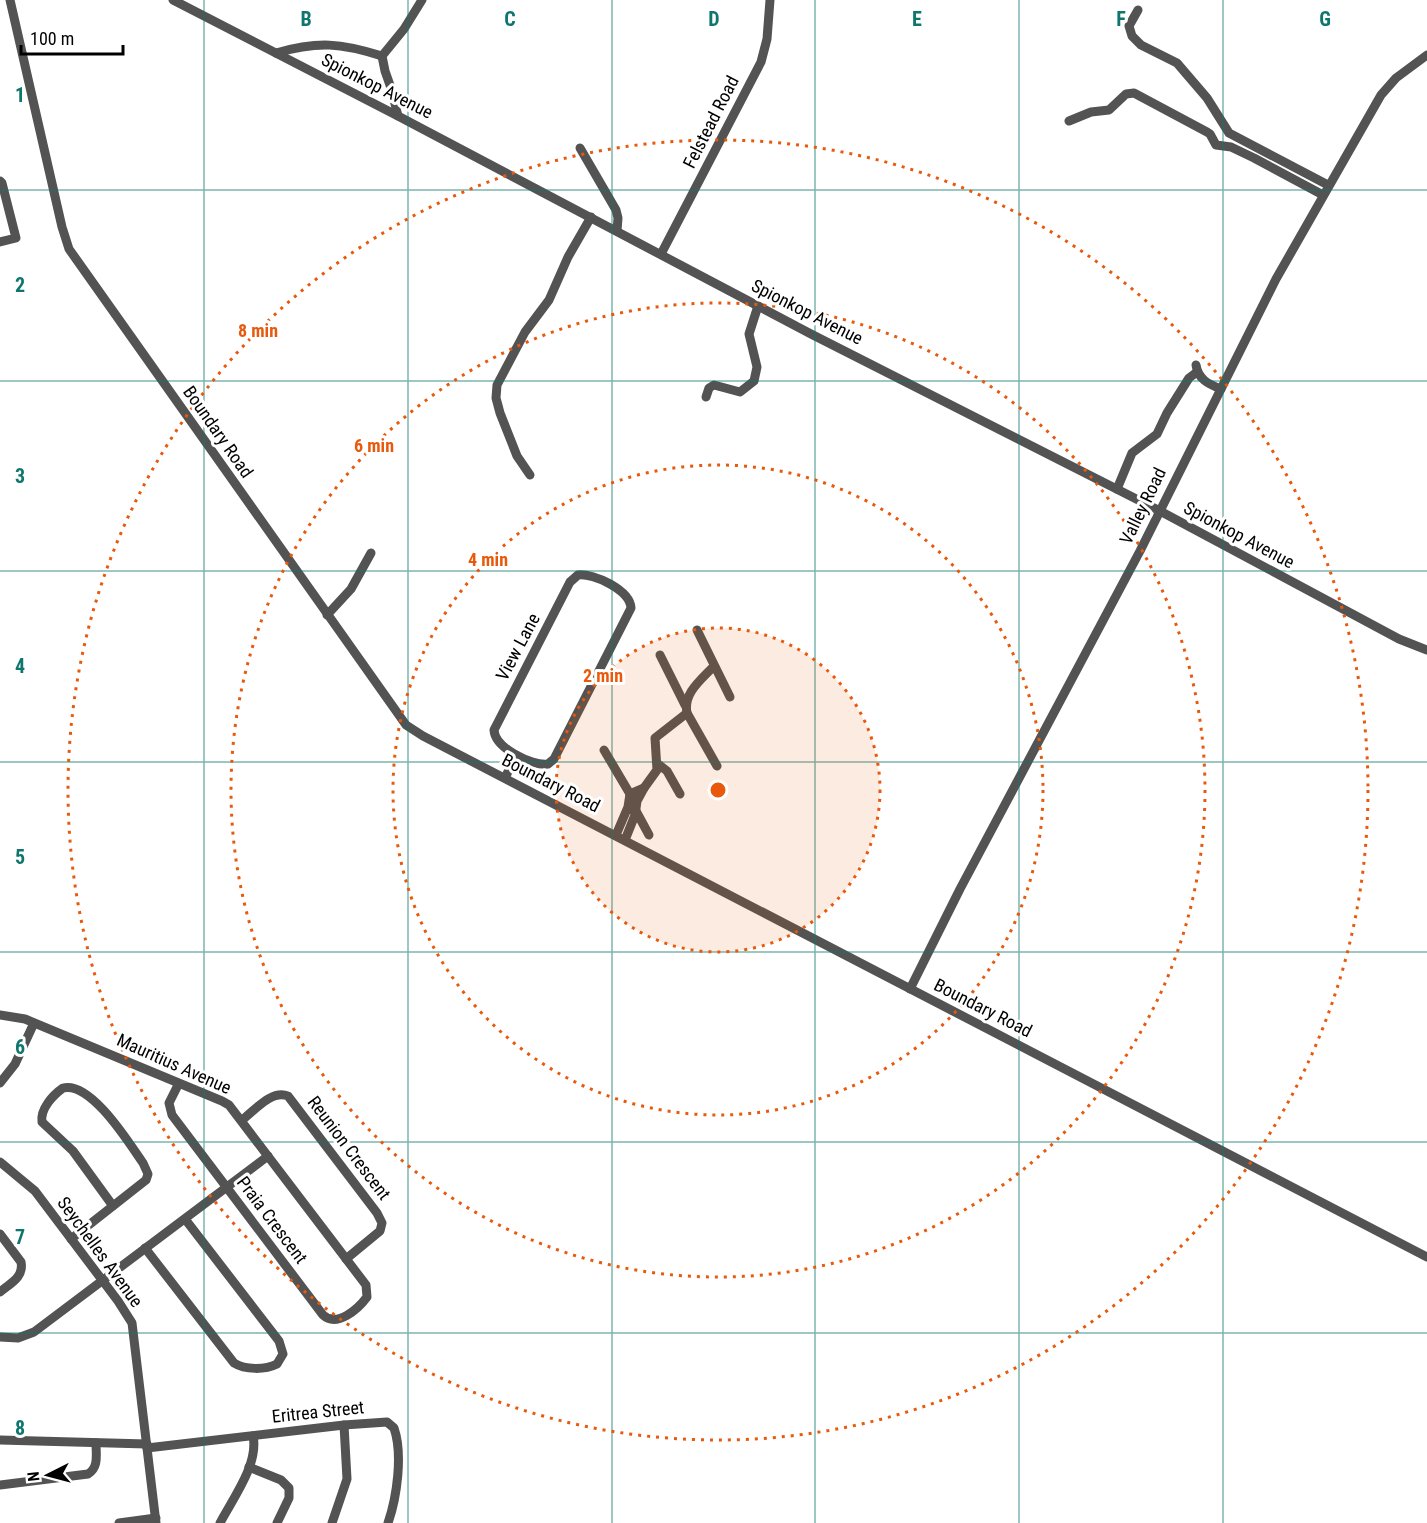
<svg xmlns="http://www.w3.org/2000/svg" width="1427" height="1523" font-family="'Roboto Condensed',sans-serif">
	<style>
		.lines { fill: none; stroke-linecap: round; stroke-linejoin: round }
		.minor { stroke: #535353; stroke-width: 9 }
		.grid { fill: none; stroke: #0f766e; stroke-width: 1.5; stroke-opacity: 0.55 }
		.ring { fill: none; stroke: #e8590c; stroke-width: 3; stroke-dasharray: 3 6 }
		.labels { text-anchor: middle; stroke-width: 6; stroke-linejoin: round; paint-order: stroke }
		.street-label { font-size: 18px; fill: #000; stroke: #fff }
		.grid-label { font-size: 20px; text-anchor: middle; font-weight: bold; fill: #0f766e; stroke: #fff; stroke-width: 6; stroke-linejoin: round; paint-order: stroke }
		.centre { fill: #e8590c; stroke: #fff; stroke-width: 3 }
		.ring-label { font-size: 18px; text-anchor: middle; font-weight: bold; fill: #e8590c; stroke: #fff; stroke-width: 6; stroke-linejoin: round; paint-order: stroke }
	</style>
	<rect width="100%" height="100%" fill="#fff"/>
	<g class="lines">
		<!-- minor -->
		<g class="minor">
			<path d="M 10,0 L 62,227 L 69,249 L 406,725 L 423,736 L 1427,1257"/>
			<path d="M 173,0 L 398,116 L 811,334 L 1160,511 L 1399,639 L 1427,650"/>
			<path d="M 1138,10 L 1129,26 L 1132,36 L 1141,45 L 1177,63 L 1207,98 L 1229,133 L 1328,185"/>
			<path d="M 276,53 C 318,41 341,43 382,56"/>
			<path d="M 398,116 L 391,88 L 385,71 L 382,56 L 404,29 L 422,0"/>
			<path d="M 1069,121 L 1091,112 L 1109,110 L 1126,94 L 1134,93 L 1207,132 L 1210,134 L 1216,145 L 1231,147 L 1254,158 L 1323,195"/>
			<path d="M 580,148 L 616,210 L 618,218 L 617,231"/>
			<path d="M 0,181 L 2,183 L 16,238 L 0,242"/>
			<path d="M 661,254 L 761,62 L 767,39 L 770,0"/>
			<path d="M 1196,365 C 1198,379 1208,384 1221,389"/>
			<path d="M 706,397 L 709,388 L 714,385 L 740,392 L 754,381 L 757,367 L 749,334 L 758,306"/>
			<path d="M 530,475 L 517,456 L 500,413 L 496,398 L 497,385 L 525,332 L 549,300 L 568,257 L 591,217"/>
			<path d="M 1117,489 L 1132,453 L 1157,434 L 1167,413 L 1189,378 L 1197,372"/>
			<path d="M 578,575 C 594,573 630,590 631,608 L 554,759 L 548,764 C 531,766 495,748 494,730 L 570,582 Z"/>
			<path d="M 327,615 L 351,589 L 371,553"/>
			<path d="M 697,630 L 730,697"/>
			<path d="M 660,655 L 685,705"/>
			<path d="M 687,713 L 717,766"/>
			<path d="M 604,750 L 630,794"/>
			<path d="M 658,764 L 667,771 L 680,794"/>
			<path d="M 505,778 L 516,755"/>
			<path d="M 632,810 L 636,811 L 649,835"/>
			<path d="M 616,835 L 628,807 L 630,794 L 644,788"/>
			<path d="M 625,840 L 635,815 L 637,801 L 644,788 L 657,770 L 655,738 L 687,713 C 683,693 701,680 714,666"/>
			<path d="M 910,989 L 960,889 L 1140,551 L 1276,279 L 1381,95 L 1396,78 L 1427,55"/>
			<path d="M 0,1015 L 25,1019 L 222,1101 L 229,1105 L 366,1285 L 367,1297 C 358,1309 337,1328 323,1315 L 172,1115 L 169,1103 L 179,1083"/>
			<path d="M 0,1083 L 15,1064 L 34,1023"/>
			<path d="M 242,1120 C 254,1111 272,1089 288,1096 L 377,1213 L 382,1223 L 380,1231 L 346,1259"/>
			<path d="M 0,1162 L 35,1191 L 118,1301 L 132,1323 L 156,1523"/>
			<path d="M 0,1234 L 21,1262 C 24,1277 11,1283 0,1292"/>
			<path d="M 71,1239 L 146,1180 L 148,1174 L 143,1163 C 129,1143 91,1081 63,1088 C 53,1095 40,1109 42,1122 L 73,1151 L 113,1206"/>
			<path d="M 145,1248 L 234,1363 C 245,1370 265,1370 277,1364 L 283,1354 L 279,1341 L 185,1219"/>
			<path d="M 0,1337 L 18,1338 L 34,1332 L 268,1156"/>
			<path d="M 0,1440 L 147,1444"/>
			<path d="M 147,1448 L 344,1425 L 387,1422 L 394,1428 C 403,1454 397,1497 388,1523"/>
			<path d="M 249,1467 L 281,1480 L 289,1488 L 289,1498 L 277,1523"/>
			<path d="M 0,1485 L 88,1474 C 99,1467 96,1455 96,1443"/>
			<path d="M 119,1523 L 156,1518"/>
			<path d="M 220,1523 C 233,1498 259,1464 253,1436"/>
			<path d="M 332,1523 L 347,1479 L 344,1425"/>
		</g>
	</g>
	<!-- grid -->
	<path class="grid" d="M 204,0 L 204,1523M 408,0 L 408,1523M 612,0 L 612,1523M 815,0 L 815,1523M 1019,0 L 1019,1523M 1223,0 L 1223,1523M 0,190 L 1427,190M 0,381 L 1427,381M 0,571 L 1427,571M 0,762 L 1427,762M 0,952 L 1427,952M 0,1142 L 1427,1142M 0,1333 L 1427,1333"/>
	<!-- distance rings -->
	<circle cx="718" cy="790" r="162" fill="#e8590c" fill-opacity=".12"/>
	<g class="ring">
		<circle cx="718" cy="790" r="162"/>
		<circle cx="718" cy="790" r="325"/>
		<circle cx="718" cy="790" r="487"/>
		<circle cx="718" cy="790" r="650"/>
	</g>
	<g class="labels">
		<!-- street labels -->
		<g class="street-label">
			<text transform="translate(377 86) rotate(27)" y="6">Spionkop Avenue</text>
			<text transform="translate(711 122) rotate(-63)" y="6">Felstead Road</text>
			<text transform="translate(807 312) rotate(27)" y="6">Spionkop Avenue</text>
			<text transform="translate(218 432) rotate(55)" y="6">Boundary Road</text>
			<text transform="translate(1143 506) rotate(-64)" y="6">Valley Road</text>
			<text transform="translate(1239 535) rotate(28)" y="6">Spionkop Avenue</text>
			<text transform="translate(518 647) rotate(-62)" y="6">View Lane</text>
			<text transform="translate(551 783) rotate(27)" y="6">Boundary Road</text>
			<text transform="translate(983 1008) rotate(27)" y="6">Boundary Road</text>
			<text transform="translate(174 1064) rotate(24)" y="6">Mauritius Avenue</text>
			<text transform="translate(349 1148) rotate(53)" y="6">Reunion Crescent</text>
			<text transform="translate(272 1220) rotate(53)" y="6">Praia Crescent</text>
			<text transform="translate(100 1252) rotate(54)" y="6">Seychelles Avenue</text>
			<text transform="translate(318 1412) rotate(-6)" y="6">Eritrea Street</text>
		</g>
	</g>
	<g class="grid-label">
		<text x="306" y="26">B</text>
		<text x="510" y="26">C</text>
		<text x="714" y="26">D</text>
		<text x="917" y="26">E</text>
		<text x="1121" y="26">F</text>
		<text x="1325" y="26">G</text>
		<text x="20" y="102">1</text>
		<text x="20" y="292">2</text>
		<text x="20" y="483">3</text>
		<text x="20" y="673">4</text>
		<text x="20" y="864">5</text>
		<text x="20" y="1054">6</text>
		<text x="20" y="1244">7</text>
		<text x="20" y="1435">8</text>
	</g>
	<circle cx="718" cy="790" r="9" class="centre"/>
	<g class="ring-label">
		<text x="258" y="337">8 min</text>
		<text x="374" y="452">6 min</text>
		<text x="488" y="566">4 min</text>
		<text x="603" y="682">2 min</text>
	</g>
	<!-- north arrow -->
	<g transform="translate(48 1475) rotate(264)" stroke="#ffffff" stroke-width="4.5" paint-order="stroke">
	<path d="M0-4.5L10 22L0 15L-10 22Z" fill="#000000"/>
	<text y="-9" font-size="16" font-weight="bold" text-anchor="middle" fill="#000000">N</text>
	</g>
	<!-- scale -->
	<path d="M21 45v9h102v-9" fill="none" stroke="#000000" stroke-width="3"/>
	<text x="30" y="45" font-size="18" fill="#000000" stroke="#ffffff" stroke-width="4.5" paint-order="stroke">100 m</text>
</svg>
